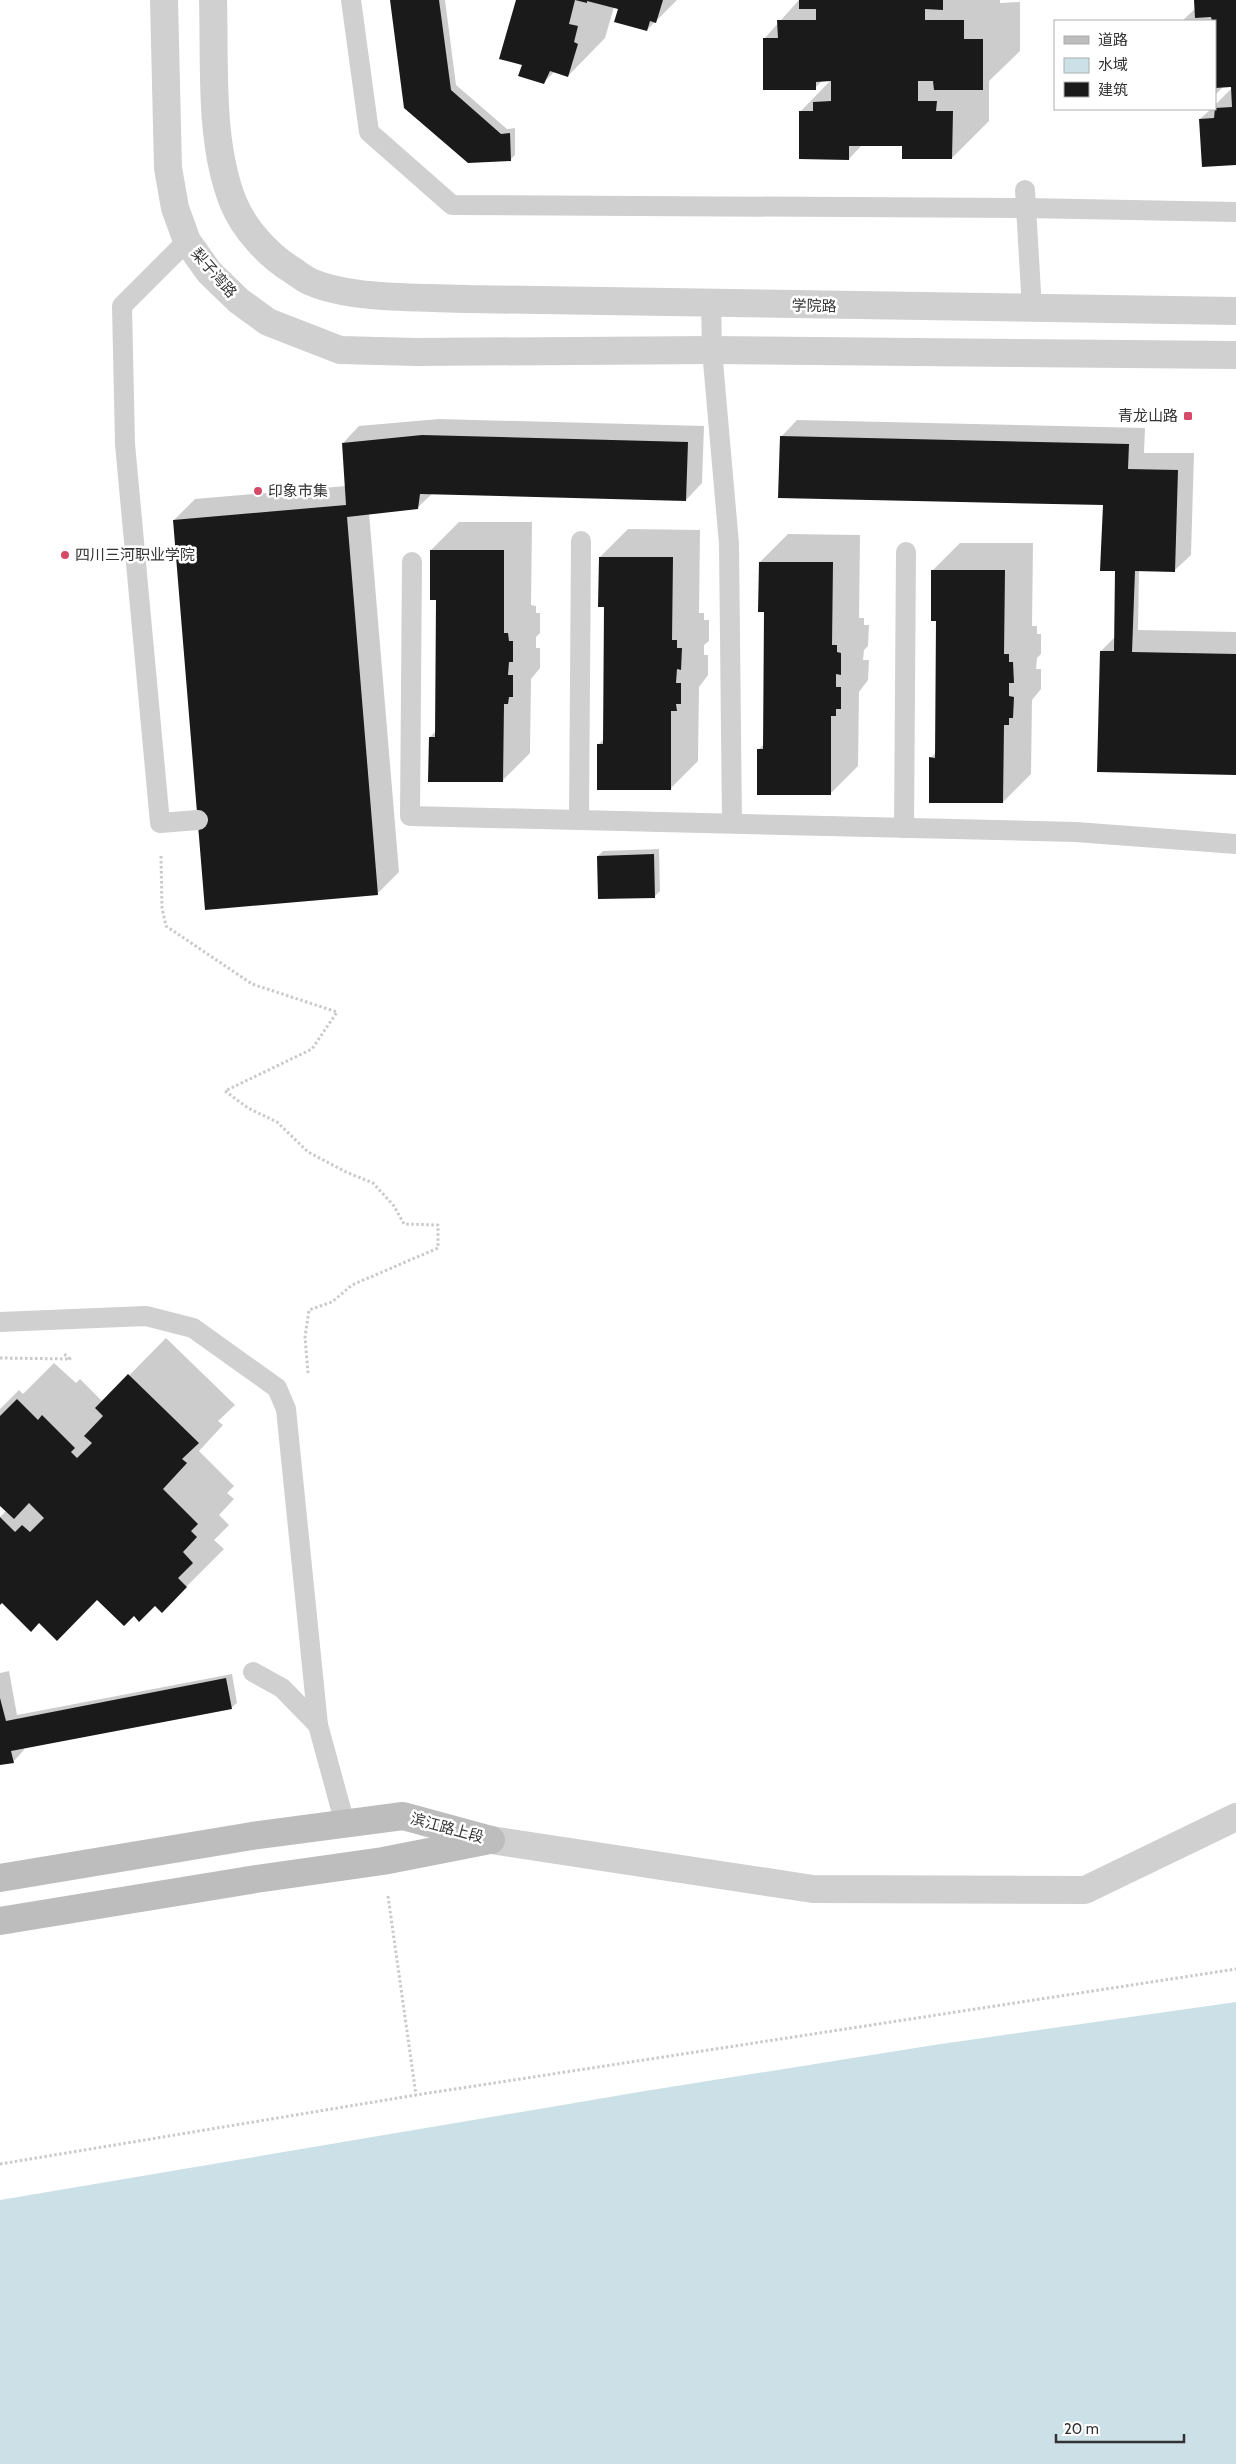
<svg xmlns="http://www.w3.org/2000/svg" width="1236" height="2464" font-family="Cabin,'Noto Sans SC',sans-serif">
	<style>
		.water { fill: #cce1e7 }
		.shadow { fill: #0003 }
		.building { fill: #1a1a1a }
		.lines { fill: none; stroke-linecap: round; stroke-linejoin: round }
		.path { stroke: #cacaca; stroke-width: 3; stroke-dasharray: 2.5 2.5; stroke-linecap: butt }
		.service { stroke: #d0d0d0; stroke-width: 20 }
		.minor { stroke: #d0d0d0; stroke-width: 28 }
		.tertiary { stroke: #d0d0d0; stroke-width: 28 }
		.secondary { stroke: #bdbdbd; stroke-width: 28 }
		.poi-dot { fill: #d44a68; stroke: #fff; stroke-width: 2 }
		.labels { text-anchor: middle; stroke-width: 5; stroke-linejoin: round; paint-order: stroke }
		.street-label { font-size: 15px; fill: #333; stroke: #fff }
		.poi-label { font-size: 15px; fill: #333; stroke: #fff; text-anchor: start }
	</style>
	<rect width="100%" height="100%" fill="#fff"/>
	<!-- water -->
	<path class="water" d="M 1236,2002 L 1236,2464 L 0,2464 L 0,2200 L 645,2091 L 934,2045 Z"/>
	<!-- shadow -->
	<g class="shadow">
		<path d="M 391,0 L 445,0 L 456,85 L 507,129 L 515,128 L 515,155 L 510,160 L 468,161 Z"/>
		<path d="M 517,0 L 677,0 L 647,30 L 620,8 L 614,7 L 605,38 L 568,76 L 555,71 L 544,82 L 523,64 Z"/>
		<path d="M 799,0 L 1000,0 L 1000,3 L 1020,2 L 1020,51 L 989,81 L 989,121 L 952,158 L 904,145 L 863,144 L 849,159 L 800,112 L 831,80 L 823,80 L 815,88 L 764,39 Z"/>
		<path d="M 1195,0 L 1236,0 L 1236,164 L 1200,119 L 1211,109 L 1215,109 L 1215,105 L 1234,86 L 1224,86 L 1215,95 L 1215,21 L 1182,21 L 1196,8 Z"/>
		<path d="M 439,419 L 704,426 L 702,483 L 686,500 L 433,493 L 417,508 L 369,513 L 399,872 L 378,893 L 174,520 L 195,499 L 346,486 L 343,443 L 359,426 Z"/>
		<path d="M 797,420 L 1145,428 L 1144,453 L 1194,453 L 1191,555 L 1174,571 L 1139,570 L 1138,630 L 1236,632 L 1236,774 L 1101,651 L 1115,637 L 1117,570 L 1104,504 L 781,437 Z"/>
		<path d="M 459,522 L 532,522 L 531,605 L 536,606 L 536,613 L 540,613 L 540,633 L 536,637 L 536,648 L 540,648 L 540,668 L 531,679 L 530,753 L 502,781 L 430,737 L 436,731 L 437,599 L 431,550 Z"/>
		<path d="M 628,529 L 700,530 L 699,613 L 704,613 L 704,620 L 709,620 L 709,641 L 704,645 L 704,655 L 708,655 L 708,675 L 699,687 L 698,761 L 670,789 L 598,745 L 604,739 L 605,606 L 600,557 Z"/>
		<path d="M 788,534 L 860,535 L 859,618 L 864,618 L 864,625 L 869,625 L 868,646 L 864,650 L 863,660 L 869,660 L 868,680 L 859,692 L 858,766 L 830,794 L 758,750 L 764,744 L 765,610 L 760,562 Z"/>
		<path d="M 960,543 L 1033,543 L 1032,626 L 1037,626 L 1037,634 L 1041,634 L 1041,654 L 1037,658 L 1036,669 L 1041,669 L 1041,689 L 1032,700 L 1031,774 L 1003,802 L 931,758 L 936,752 L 938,620 L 932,571 Z"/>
		<path d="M 659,849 L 660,891 L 654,897 L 598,856 L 603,851 Z"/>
		<path d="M 166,1338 L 235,1405 L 218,1421 L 223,1425 L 199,1451 L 234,1486 L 227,1493 L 234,1499 L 219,1515 L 229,1525 L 214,1540 L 224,1549 L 162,1611 L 155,1605 L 134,1614 L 97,1598 L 39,1622 L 2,1601 L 0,1603 L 0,1517 L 7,1510 L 0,1504 L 0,1409 L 19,1390 L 23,1394 L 54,1363 L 76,1383 L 80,1379 L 103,1402 Z"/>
		<path d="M 9,1671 L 17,1715 L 232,1674 L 237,1703 L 231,1708 L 24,1748 L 24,1750 L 13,1762 L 0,1764 L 0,1673 Z"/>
	</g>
	<!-- building -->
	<g class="building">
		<path d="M 390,0 L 439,0 L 451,90 L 501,134 L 510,133 L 511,161 L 468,163 L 404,108 Z"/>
		<path d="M 516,0 L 663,0 L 656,23 L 650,21 L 647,31 L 614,22 L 618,9 L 587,1 L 587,3 L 575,0 L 569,24 L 578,26 L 574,42 L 578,44 L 568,77 L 550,71 L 544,84 L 518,76 L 522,65 L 499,59 Z"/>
		<path d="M 799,0 L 943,0 L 943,10 L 925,9 L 925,20 L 964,20 L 964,39 L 983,39 L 983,90 L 934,90 L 933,81 L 918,81 L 918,101 L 937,101 L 936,111 L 953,111 L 952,159 L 902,159 L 902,146 L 849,146 L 849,160 L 799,159 L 799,111 L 813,111 L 813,102 L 831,101 L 831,81 L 816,82 L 816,90 L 763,90 L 763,38 L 778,38 L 777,20 L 816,20 L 816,9 L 799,9 Z"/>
		<path d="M 1194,0 L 1236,0 L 1236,165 L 1202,167 L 1199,119 L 1214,118 L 1215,108 L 1232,107 L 1231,87 L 1215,88 L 1215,21 L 1212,21 L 1211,17 L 1195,18 Z"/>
		<path d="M 422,435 L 688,442 L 686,501 L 420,494 L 418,509 L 347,517 L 378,895 L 205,910 L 173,520 L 346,505 L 342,443 Z"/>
		<path d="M 780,436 L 1129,444 L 1128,469 L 1178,470 L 1175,572 L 1135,571 L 1132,652 L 1236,654 L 1236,775 L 1097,772 L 1100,651 L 1114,651 L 1115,571 L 1100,571 L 1103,505 L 778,498 Z"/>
		<path d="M 430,550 L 504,550 L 504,633 L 508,633 L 509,641 L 513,641 L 513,662 L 509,662 L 508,675 L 513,675 L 513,697 L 509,697 L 508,704 L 504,704 L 503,782 L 428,782 L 429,737 L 435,737 L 436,600 L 430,600 Z"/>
		<path d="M 599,557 L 673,557 L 672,640 L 677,640 L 677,648 L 682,648 L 681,670 L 677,669 L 676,683 L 681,683 L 681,704 L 676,704 L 677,711 L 671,711 L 671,790 L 597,790 L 597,744 L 603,744 L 604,607 L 598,607 Z"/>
		<path d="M 759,562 L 833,562 L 832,645 L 837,645 L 837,652 L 841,653 L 841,675 L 836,674 L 836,687 L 841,687 L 841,709 L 836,709 L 836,716 L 831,716 L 831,795 L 757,795 L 757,749 L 763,749 L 764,612 L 758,612 Z"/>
		<path d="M 931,570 L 1005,570 L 1004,654 L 1009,654 L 1009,662 L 1013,662 L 1014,683 L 1009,683 L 1009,696 L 1014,697 L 1013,718 L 1009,718 L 1009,725 L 1004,725 L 1003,803 L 929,803 L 929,757 L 935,758 L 936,621 L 931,621 Z"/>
		<path d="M 654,854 L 655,898 L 598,899 L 597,856 Z"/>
		<path d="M 128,1374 L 199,1443 L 182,1459 L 187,1463 L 163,1489 L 198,1524 L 191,1531 L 197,1537 L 183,1552 L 193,1563 L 178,1578 L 187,1587 L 162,1613 L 155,1606 L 139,1622 L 134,1616 L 124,1626 L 97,1600 L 57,1641 L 39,1623 L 31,1632 L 2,1603 L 0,1605 L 0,1517 L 15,1532 L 22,1525 L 30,1532 L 44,1518 L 29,1503 L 14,1519 L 0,1506 L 0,1416 L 17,1399 L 38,1420 L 42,1415 L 75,1448 L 71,1452 L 77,1458 L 92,1443 L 84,1436 L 103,1416 L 95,1408 Z"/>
		<path d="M 226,1678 L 232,1709 L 11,1751 L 14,1763 L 0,1765 L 0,1698 L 6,1721 Z"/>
	</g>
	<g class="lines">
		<!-- path -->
		<g class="path">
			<path d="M 161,856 L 162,908 L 166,926 L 252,984 L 337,1012 L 312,1049 L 225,1091 L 248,1108 L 277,1122 L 308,1152 L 346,1172 L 373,1183 L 394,1206 L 404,1224 L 438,1225 L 438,1248 L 352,1285 L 332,1302 L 309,1310 L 305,1337 L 308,1373"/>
			<path d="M 0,1358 L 70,1359 L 63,1353"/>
			<path d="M 388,1896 L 416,2095"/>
			<path d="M 0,2164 L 416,2095 L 1236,1969"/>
		</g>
		<!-- service -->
		<g class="service">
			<path d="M 351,0 L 369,132 L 452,205 L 1026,208 L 1236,212"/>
			<path d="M 1025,190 L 1032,309"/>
			<path d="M 187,241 L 122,306 L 125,444 L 160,823 L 198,820"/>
			<path d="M 711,304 L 712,350 L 729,544 L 732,823"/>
			<path d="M 412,562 L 410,816 L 1076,832 L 1236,844"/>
			<path d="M 579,820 L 581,541"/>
			<path d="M 904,828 L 906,552"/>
			<path d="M 0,1322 L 146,1316 L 193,1328 L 277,1388 L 286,1409 L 318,1725 L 345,1824"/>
			<path d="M 253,1672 L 282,1688 L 318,1725"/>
		</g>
		<!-- minor -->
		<path class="minor" d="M 491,1840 L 813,1889 L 1085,1890 L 1236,1817"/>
		<!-- tertiary -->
		<g class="tertiary">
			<path d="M 164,0 L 168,168 L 175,208 L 187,241 L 209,272 L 239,301 L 268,322 L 340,350 L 416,352 L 712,350 L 1236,355"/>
			<path d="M 213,0 C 215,65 209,141 233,202 C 244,229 268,255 292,270 C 298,274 304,279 311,282 C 353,300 423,297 469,299 L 1236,311"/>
		</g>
		<!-- secondary -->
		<g class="secondary">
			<path d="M 0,1878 L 252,1836 L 403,1816 L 491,1840"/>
			<path d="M 0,1921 L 256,1879 L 383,1861 L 485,1841"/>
		</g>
	</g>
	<!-- markers -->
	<g class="poi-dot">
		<rect x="1183" y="411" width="10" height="10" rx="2.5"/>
		<circle cx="258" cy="491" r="5"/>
		<circle cx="65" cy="555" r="5"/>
	</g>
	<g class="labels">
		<!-- street labels -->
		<g class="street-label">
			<text transform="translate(214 273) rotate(49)" y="5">梨子湾路</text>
			<text transform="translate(814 306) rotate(1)" y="5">学院路</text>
			<text transform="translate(447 1828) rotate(15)" y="5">滨江路上段</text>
		</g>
		<!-- poi labels -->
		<g class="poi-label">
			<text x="1178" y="421" text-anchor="end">青龙山路</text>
			<text x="268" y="496">印象市集</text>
			<text x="75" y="560">四川三河职业学院</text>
		</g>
	</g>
	<!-- legend -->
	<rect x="1054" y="20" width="162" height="90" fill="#ffffff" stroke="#adadad"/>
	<rect x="1064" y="36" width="25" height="8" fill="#bdbdbd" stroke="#adadad"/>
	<text x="1098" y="45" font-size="15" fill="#333333">道路</text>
	<rect x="1064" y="58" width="25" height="15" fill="#cce1e7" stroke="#adadad"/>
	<text x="1098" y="70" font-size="15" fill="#333333">水域</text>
	<rect x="1064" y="82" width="25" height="15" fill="#1a1a1a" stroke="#adadad"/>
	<text x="1098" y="95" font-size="15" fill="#333333">建筑</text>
	<!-- scale -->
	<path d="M1056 2434v8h128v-8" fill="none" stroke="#333333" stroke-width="2.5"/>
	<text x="1064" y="2434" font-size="15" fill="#333333" stroke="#ffffff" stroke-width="4" paint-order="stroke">20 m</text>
</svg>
